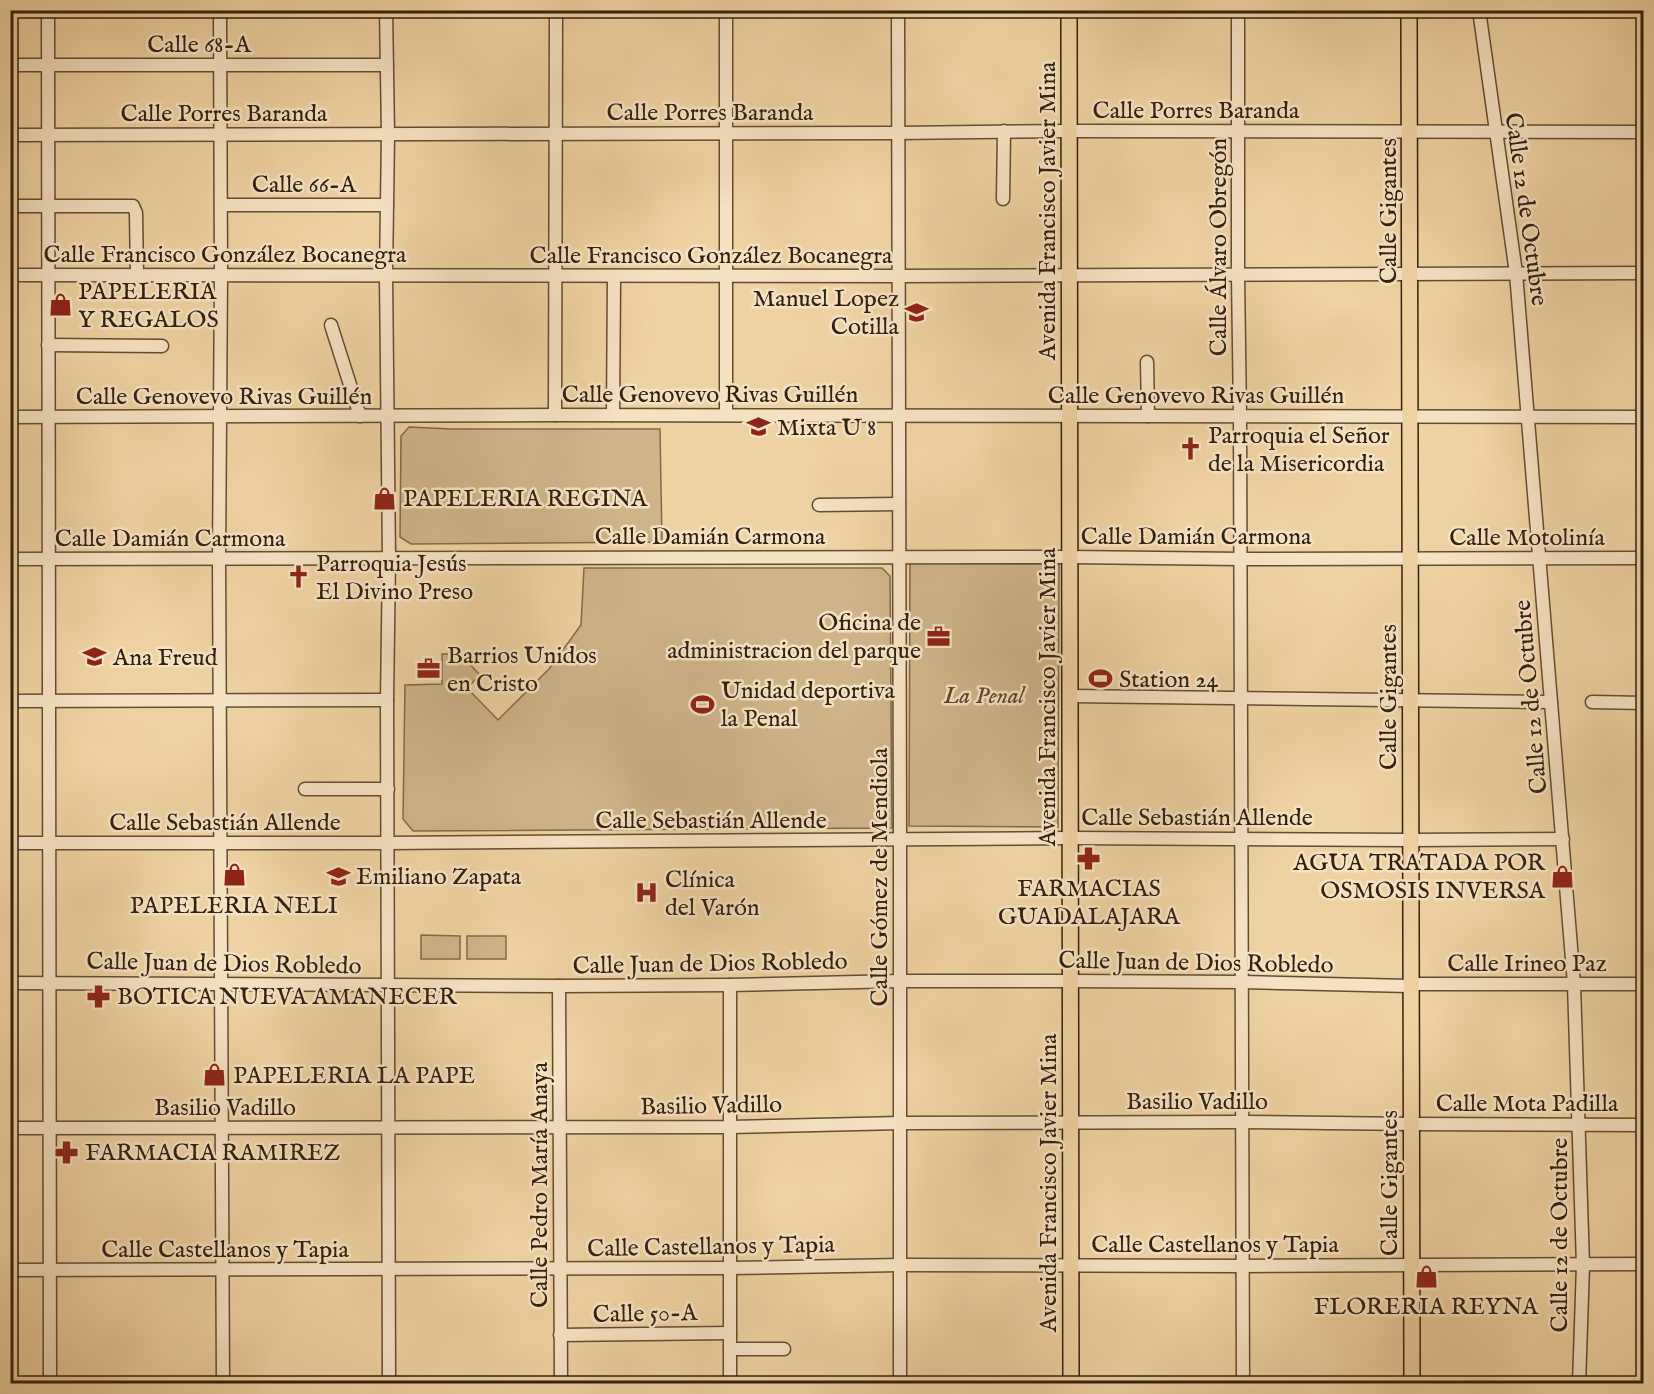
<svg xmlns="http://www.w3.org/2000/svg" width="1654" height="1394" font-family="'IM FELL English',serif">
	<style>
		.green { fill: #cfb48a; stroke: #816a4c; stroke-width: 1.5 }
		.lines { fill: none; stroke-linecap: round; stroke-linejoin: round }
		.minor-casing { stroke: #624d33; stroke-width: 15 }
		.major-casing { stroke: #33210e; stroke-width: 18 }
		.minor { stroke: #f5e2c3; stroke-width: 12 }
		.major { stroke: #efd2a3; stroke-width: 15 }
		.labels { text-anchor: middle; stroke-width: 5; stroke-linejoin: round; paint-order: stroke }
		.street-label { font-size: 24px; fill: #33210e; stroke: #f5e2c3 }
		.poi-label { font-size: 24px; fill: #33210e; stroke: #f5e2c3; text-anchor: start }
		.park-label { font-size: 24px; font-style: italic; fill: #5a462d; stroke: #f5e2c3 }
	</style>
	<rect width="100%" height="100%" fill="#efd2a3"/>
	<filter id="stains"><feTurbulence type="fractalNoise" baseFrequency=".00333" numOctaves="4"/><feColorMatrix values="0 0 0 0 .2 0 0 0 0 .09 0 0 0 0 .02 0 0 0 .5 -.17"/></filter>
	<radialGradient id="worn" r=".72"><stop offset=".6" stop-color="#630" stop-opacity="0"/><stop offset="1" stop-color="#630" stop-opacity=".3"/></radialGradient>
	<!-- green -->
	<g class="green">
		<path d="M 409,427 L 452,429 L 660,429 L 662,542 L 411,544 L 400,537 L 401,436 Z"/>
		<path d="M 910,563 L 1059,564 L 1058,827 L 909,826 Z"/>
		<path d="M 584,568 L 882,568 L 890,576 L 892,828 L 413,831 L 403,819 L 405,685 L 442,684 L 442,654 L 460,654 L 480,675 L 467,688 L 498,720 L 549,669 L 581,625 Z"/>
		<path d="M 421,935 L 460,936 L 460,959 L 421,959 Z"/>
		<rect x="467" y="936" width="39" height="23"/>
	</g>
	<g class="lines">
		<defs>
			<g id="minor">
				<path d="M 48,10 L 50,1384"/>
				<path d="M 220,10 L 221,275 L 219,559 L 223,1384"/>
				<path d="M 386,10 L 388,134 L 386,275 L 389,558 L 387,700 L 389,1384"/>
				<path d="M 898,10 L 900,839 L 900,1384"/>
				<path d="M 1238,10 L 1238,275 L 1240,416 L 1243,1384"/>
				<path d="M 1479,10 L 1516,273 L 1574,984 L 1583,1265 L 1579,1384"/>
				<path d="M 10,65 L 387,65"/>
				<path d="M 10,135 L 898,133 L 1069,131 L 1644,132"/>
				<path d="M 1003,199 L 1004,131"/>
				<path d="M 221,205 L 387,205"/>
				<path d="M 10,206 L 133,206 L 136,213 L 137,275"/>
				<path d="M 10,275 L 899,276 L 1644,273"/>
				<path d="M 331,325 L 360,416"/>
				<path d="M 48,345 L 162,346"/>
				<path d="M 1147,362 L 1148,416"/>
				<path d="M 555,415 L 556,10"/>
				<path d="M 613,415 L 614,276"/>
				<path d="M 726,415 L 726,10"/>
				<path d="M 10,417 L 555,415 L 1644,417"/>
				<path d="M 819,505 L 899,504"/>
				<path d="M 10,559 L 1070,557 L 1240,559 L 1644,558"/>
				<path d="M 1070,696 L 1551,702"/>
				<path d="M 10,701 L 387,700"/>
				<path d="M 1592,702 L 1644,703"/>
				<path d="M 305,789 L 388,789"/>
				<path d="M 10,843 L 388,843 L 1070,838 L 1411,840 L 1563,839"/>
				<path d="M 10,983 L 559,986 L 730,985 L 900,981 L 1070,981 L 1242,982 L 1410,986 L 1416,984 L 1644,984"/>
				<path d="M 559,986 L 561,1384"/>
				<path d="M 10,1128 L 730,1127 L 900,1123 L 1242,1122 L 1411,1124 L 1644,1125"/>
				<path d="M 10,1270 L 730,1268 L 900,1265 L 1242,1266 L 1644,1264"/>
				<path d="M 560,1335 L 730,1333"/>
				<path d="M 730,1349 L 784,1349"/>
				<path d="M 730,1384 L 730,985"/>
			</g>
			<g id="major">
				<path d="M 1069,10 L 1071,1384"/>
				<path d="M 1409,10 C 1411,468 1410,926 1412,1384"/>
			</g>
		</defs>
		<!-- minor casing -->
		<use href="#minor" class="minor-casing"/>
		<!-- major casing -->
		<use href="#major" class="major-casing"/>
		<!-- minor -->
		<use href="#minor" class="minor"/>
		<!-- major -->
		<use href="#major" class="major"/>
	</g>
	<!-- icons -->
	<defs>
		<symbol id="shop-bare" viewBox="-9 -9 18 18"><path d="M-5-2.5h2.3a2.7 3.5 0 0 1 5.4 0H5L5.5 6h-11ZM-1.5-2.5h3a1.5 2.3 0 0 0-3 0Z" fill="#8f2418" stroke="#f5e2c3" stroke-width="2.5" paint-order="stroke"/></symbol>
		<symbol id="school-bare" viewBox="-9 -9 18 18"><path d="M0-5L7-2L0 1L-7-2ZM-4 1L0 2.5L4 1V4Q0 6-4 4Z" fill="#8f2418" stroke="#f5e2c3" stroke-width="2.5" paint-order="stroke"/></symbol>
		<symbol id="church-bare" viewBox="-9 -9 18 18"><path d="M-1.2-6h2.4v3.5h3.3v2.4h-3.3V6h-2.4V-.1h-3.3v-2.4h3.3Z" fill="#8f2418" stroke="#f5e2c3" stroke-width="2.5" paint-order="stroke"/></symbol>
		<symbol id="office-bare" viewBox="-9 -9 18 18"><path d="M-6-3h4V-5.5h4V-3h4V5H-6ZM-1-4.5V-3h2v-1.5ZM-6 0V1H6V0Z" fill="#8f2418" stroke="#f5e2c3" stroke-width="2.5" paint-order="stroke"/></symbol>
		<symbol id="stadium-bare" viewBox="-9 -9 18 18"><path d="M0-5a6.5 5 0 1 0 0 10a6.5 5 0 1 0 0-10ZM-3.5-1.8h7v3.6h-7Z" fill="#8f2418" stroke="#f5e2c3" stroke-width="2.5" paint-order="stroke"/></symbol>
		<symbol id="pharmacy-bare" viewBox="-9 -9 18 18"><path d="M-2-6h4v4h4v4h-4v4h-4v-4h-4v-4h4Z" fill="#8f2418" stroke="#f5e2c3" stroke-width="2.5" paint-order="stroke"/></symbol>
		<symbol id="hospital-bare" viewBox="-9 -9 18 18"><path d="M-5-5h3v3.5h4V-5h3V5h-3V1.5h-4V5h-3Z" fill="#8f2418" stroke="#f5e2c3" stroke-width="2.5" paint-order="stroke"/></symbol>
	</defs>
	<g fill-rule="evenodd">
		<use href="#shop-bare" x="44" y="288" width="33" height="33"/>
		<use href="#school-bare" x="900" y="296" width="33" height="33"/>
		<use href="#school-bare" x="742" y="410" width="33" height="33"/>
		<use href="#church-bare" x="1174" y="432" width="33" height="33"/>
		<use href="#shop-bare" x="368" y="482" width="33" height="33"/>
		<use href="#church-bare" x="282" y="560" width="33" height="33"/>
		<use href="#office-bare" x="922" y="620" width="33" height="33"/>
		<use href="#school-bare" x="78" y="640" width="33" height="33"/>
		<use href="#office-bare" x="412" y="652" width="33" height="33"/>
		<use href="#stadium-bare" x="1084" y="662" width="33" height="33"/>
		<use href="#stadium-bare" x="686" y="688" width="33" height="33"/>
		<use href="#pharmacy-bare" x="1072" y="842" width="33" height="33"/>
		<use href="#shop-bare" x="218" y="858" width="33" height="33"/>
		<use href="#school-bare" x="322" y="860" width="33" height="33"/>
		<use href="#shop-bare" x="1546" y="860" width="33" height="33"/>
		<use href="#hospital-bare" x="630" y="876" width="33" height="33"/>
		<use href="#pharmacy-bare" x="82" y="980" width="33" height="33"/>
		<use href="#shop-bare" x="198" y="1058" width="33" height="33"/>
		<use href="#pharmacy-bare" x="50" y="1136" width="33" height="33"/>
		<use href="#shop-bare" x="1410" y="1260" width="33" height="33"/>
	</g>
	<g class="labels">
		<!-- street labels -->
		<g class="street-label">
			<text x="199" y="52">Calle 68-A</text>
			<text x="1196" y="118">Calle Porres Baranda</text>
			<text x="710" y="120">Calle Porres Baranda</text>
			<text x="224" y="121">Calle Porres Baranda</text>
			<text x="304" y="192">Calle 66-A</text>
			<text transform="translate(1527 209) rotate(82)" y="8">Calle 12 de Octubre</text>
			<text transform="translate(1047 211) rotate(-90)" y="8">Avenida Francisco Javier Mina</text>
			<text transform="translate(1388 211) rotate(-90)" y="8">Calle Gigantes</text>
			<text transform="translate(1218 247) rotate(-90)" y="8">Calle Álvaro Obregón</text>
			<text x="225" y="262">Calle Francisco González Bocanegra</text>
			<text x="711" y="263">Calle Francisco González Bocanegra</text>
			<text x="710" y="402">Calle Genovevo Rivas Guillén</text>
			<text x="1196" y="403">Calle Genovevo Rivas Guillén</text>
			<text x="224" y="404">Calle Genovevo Rivas Guillén</text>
			<text x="710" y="544">Calle Damián Carmona</text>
			<text x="1196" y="544">Calle Damián Carmona</text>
			<text x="1527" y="545">Calle Motolinía</text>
			<text x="170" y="546">Calle Damián Carmona</text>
			<text transform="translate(1047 697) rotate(-90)" y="8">Avenida Francisco Javier Mina</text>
			<text transform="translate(1388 697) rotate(-90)" y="8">Calle Gigantes</text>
			<text transform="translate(1530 697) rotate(-95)" y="8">Calle 12 de Octubre</text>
			<text x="1197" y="825">Calle Sebastián Allende</text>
			<text x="711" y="828">Calle Sebastián Allende</text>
			<text x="225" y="830">Calle Sebastián Allende</text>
			<text transform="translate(879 877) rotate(-90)" y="8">Calle Gómez de Mendiola</text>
			<text transform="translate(1196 962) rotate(1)" y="8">Calle Juan de Dios Robledo</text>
			<text transform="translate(224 963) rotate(1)" y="8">Calle Juan de Dios Robledo</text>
			<text transform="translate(710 963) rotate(-1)" y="8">Calle Juan de Dios Robledo</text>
			<text x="1527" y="971">Calle Irineo Paz</text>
			<text x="1197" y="1109">Basilio Vadillo</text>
			<text x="1527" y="1111">Calle Mota Padilla</text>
			<text transform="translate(711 1105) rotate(-1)" y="8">Basilio Vadillo</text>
			<text x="225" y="1115">Basilio Vadillo</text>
			<text transform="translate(1048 1183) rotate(-90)" y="8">Avenida Francisco Javier Mina</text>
			<text transform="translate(1389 1183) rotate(-90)" y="8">Calle Gigantes</text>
			<text transform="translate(539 1185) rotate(-90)" y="8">Calle Pedro María Anaya</text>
			<text transform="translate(1559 1235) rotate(-90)" y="8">Calle 12 de Octubre</text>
			<text x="1215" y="1252">Calle Castellanos y Tapia</text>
			<text transform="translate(711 1246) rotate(-1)" y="8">Calle Castellanos y Tapia</text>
			<text x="225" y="1257">Calle Castellanos y Tapia</text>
			<text transform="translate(645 1313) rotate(-1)" y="8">Calle 50-A</text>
		</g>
		<!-- poi labels -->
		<g class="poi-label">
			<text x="78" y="299">PAPELERIA<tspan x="78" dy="28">Y REGALOS</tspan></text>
			<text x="899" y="306" text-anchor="end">Manuel Lopez<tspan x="899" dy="28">Cotilla</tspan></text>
			<text x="777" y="435">Mixta U 8</text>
			<text x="1208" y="443">Parroquia el Señor<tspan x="1208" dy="28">de la Misericordia</tspan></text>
			<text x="403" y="506">PAPELERIA REGINA</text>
			<text x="316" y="571">Parroquia Jesús<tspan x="316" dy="28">El Divino Preso</tspan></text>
			<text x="921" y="630" text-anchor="end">Oficina de<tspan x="921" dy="28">administracion del parque</tspan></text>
			<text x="447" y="663">Barrios Unidos<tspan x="447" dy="28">en Cristo</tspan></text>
			<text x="113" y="665">Ana Freud</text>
			<text x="1119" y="687">Station 24</text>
			<text x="721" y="698">Unidad deportiva<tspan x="721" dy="28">la Penal</tspan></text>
			<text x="1545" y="870" text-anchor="end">AGUA TRATADA POR<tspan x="1545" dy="28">OSMOSIS INVERSA</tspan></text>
			<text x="356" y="884">Emiliano Zapata</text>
			<text x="665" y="887">Clínica<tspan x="665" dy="28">del Varón</tspan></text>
			<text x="1089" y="896" text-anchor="middle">FARMACIAS<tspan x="1089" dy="28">GUADALAJARA</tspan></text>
			<text x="234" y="913" text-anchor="middle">PAPELERIA NELI</text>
			<text x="117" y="1004">BOTICA NUEVA AMANECER</text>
			<text x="233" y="1083">PAPELERIA LA PAPE</text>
			<text x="85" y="1160">FARMACIA RAMIREZ</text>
			<text x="1426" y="1314" text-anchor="middle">FLORERIA REYNA</text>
		</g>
		<!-- park labels -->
		<g class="park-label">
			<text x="984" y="703">La Penal</text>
		</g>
	</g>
	<!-- margin -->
	<rect width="1654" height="1394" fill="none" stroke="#efd2a3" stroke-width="36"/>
	<rect x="12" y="12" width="1630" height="1370" fill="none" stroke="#33210e" stroke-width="3"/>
	<rect x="18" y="18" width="1618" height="1358" fill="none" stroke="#33210e" stroke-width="1.5"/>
	<rect width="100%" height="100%" filter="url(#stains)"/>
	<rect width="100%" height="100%" fill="url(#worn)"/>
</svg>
